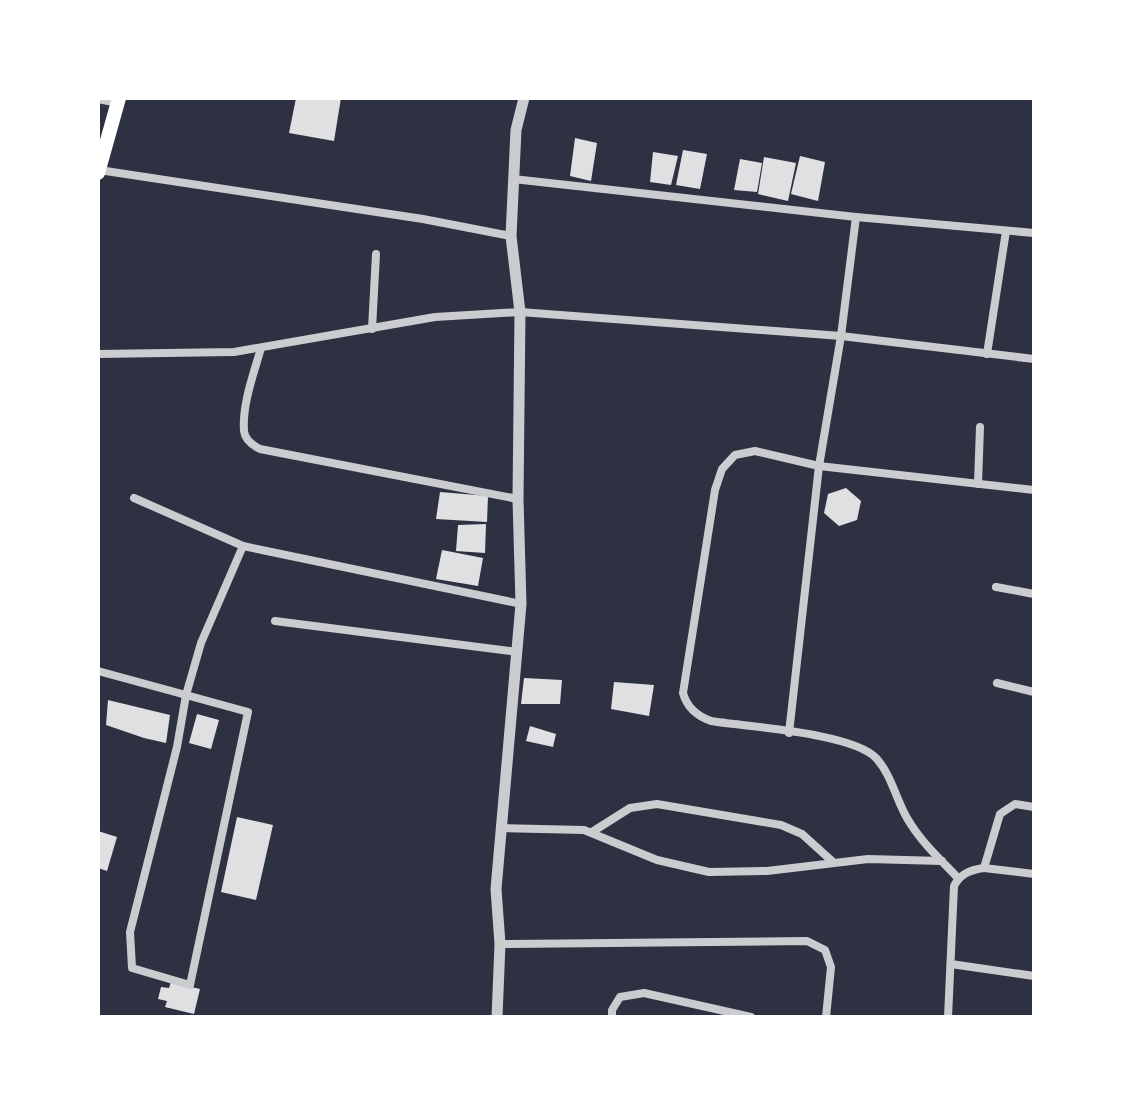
<svg xmlns="http://www.w3.org/2000/svg" width="1132" height="1115" font-family="'Open Sans',sans-serif">
	<style>
		.building { fill: #e0e0e3 }
		.lines { fill: none; stroke-linecap: round; stroke-linejoin: round }
		.minor { stroke: #caccd0; stroke-width: 8 }
		.tertiary { stroke: #caccd0; stroke-width: 11 }
		.primary { stroke: #fff; stroke-width: 14 }
	</style>
	<rect width="100%" height="100%" fill="#2d3142"/>
	<!-- building -->
	<g class="building">
		<path d="M 296,98 L 341,98 L 334,141 L 289,133 Z"/>
		<path d="M 575,138 L 597,143 L 591,181 L 570,176 Z"/>
		<path d="M 683,150 L 707,154 L 700,189 L 676,185 Z"/>
		<path d="M 653,152 L 678,156 L 671,185 L 650,182 Z"/>
		<path d="M 800,156 L 825,162 L 818,201 L 791,194 Z"/>
		<path d="M 764,157 L 796,163 L 788,201 L 758,194 Z"/>
		<path d="M 740,159 L 762,163 L 757,192 L 734,190 Z"/>
		<path d="M 846,488 L 861,501 L 857,520 L 839,526 L 824,513 L 828,494 Z"/>
		<path d="M 440,492 L 488,496 L 487,522 L 436,519 Z"/>
		<path d="M 486,524 L 485,553 L 456,551 L 458,525 Z"/>
		<path d="M 442,550 L 483,558 L 478,586 L 436,579 Z"/>
		<path d="M 524,678 L 562,680 L 560,704 L 521,704 Z"/>
		<path d="M 614,682 L 654,685 L 649,716 L 611,709 Z"/>
		<path d="M 108,700 L 170,715 L 166,743 L 144,738 L 106,725 Z"/>
		<path d="M 197,714 L 219,720 L 211,749 L 189,743 Z"/>
		<path d="M 530,726 L 556,734 L 553,747 L 526,741 Z"/>
		<path d="M 237,817 L 273,825 L 256,900 L 221,892 Z"/>
		<path d="M 98,831 L 117,837 L 107,871 L 98,868 Z"/>
		<path d="M 171,982 L 200,989 L 194,1014 L 165,1007 L 167,1001 L 158,999 L 161,987 L 169,988 Z"/>
	</g>
	<g class="lines">
		<!-- minor -->
		<g class="minor">
			<path d="M 98,99 L 118,103"/>
			<path d="M 99,170 L 423,219 L 511,236"/>
			<path d="M 513,179 L 856,217 L 1034,233"/>
			<path d="M 372,329 L 376,254"/>
			<path d="M 261,348 C 254,373 242,404 244,431 C 245,440 252,445 260,449 L 518,499"/>
			<path d="M 98,354 L 234,352 L 435,317 L 520,312 L 841,336 L 1034,359"/>
			<path d="M 987,354 L 1006,231"/>
			<path d="M 978,484 L 980,427"/>
			<path d="M 134,498 L 243,546"/>
			<path d="M 996,587 L 1034,594"/>
			<path d="M 275,621 L 518,652"/>
			<path d="M 98,671 L 186,695 L 201,643 L 243,546 L 521,604"/>
			<path d="M 997,683 L 1034,692"/>
			<path d="M 186,695 L 248,712 L 190,985 L 132,968 L 130,932 L 177,747 Z"/>
			<path d="M 789,733 L 819,466 L 841,336 L 856,217"/>
			<path d="M 1034,807 L 1015,804 L 1000,814 L 984,868 L 1034,874"/>
			<path d="M 501,828 L 584,830 L 657,860 L 709,872 L 767,871 L 868,859 L 942,861"/>
			<path d="M 592,832 L 630,808 L 657,804 L 781,825 L 802,834 L 833,862"/>
			<path d="M 958,878 C 940,859 920,841 907,818 C 896,799 891,774 876,758 C 852,733 749,727 711,721 C 697,716 687,708 683,693 L 715,490 L 722,469 L 735,455 L 755,451 L 819,466 L 1034,490"/>
			<path d="M 500,944 L 807,941 L 825,950 L 831,967 L 826,1017"/>
			<path d="M 951,964 L 1034,976"/>
			<path d="M 612,1017 L 612,1010 L 620,997 L 644,993 L 751,1017"/>
			<path d="M 948,1017 L 954,886 C 960,874 970,870 984,868"/>
		</g>
		<!-- tertiary -->
		<path class="tertiary" d="M 497,1017 L 500,944 L 496,889 L 521,604 L 518,499 L 520,312 L 511,236 L 516,130 L 524,98"/>
		<!-- primary -->
		<path class="primary" d="M 98,173 L 119,98"/>
	</g>
	<!-- border -->
	<rect width="1132" height="1115" fill="none" stroke="#ffffff" stroke-width="200"/>
</svg>
